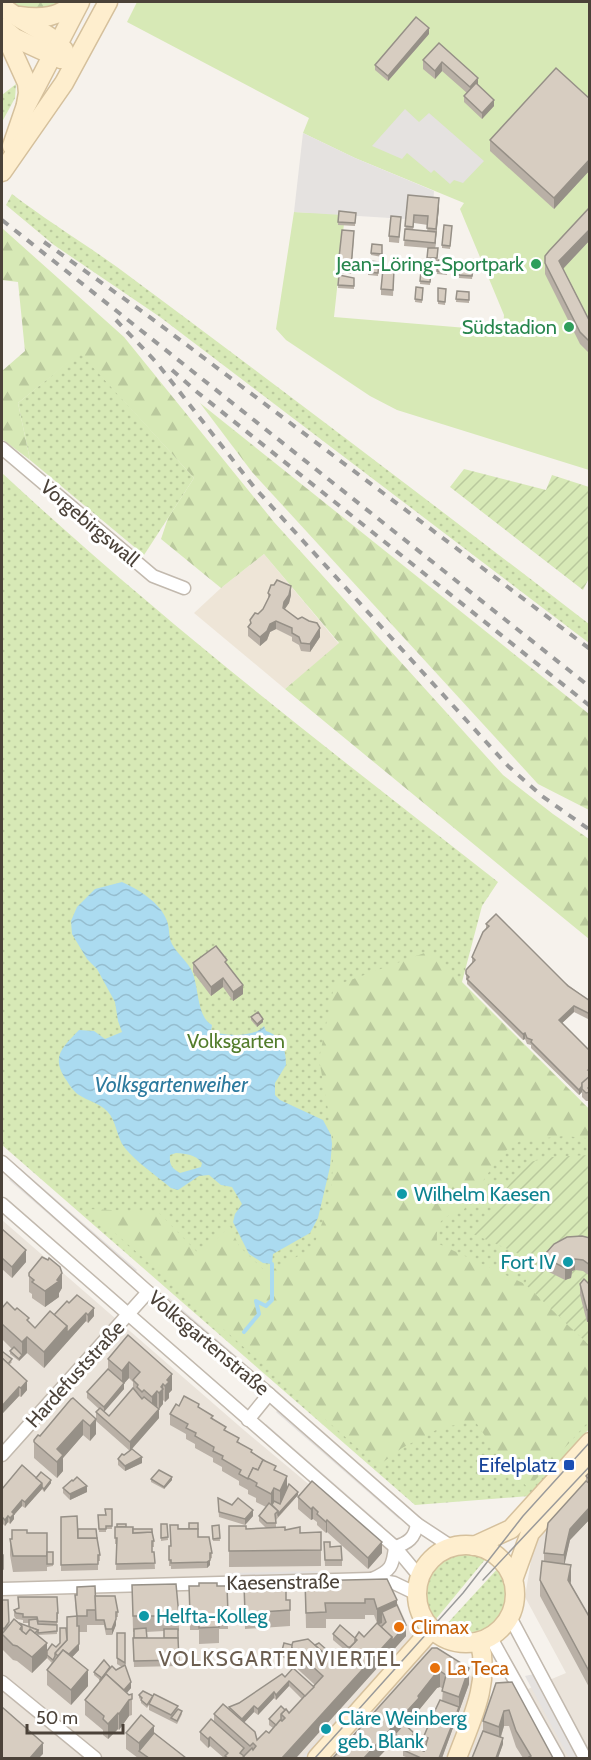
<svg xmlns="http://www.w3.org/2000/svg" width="591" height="1760" font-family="Cabin,sans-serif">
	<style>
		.residential { fill: #eae3da }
		.education { fill: #eee5d7 }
		.grass { fill: url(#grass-dots) }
		.forest { fill: url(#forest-firs) }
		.garden { fill: url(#garden-furrows) }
		.pitch { fill: #d7e9b6 }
		.parking { fill: #e5e2e0 }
		.water { fill: url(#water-waves); fill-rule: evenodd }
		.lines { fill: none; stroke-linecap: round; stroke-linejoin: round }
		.stream { stroke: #abdbf0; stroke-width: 4 }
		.street-casing { stroke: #c2b9ae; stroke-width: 15 }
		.secondary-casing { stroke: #d5c09c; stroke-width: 21 }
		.street { stroke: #fff; stroke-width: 12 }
		.secondary { stroke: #feeece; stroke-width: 18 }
		.tram { stroke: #9a9a9a; stroke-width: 1.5 }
		.rail { stroke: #9a9a9a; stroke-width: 4; stroke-dasharray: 8 8; stroke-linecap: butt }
		.wall { fill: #b9b0a6; fill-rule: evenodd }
		.shaded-wall { fill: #969087 }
		.building { fill: #d7cdc1; stroke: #969087; stroke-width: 1.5 }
		.leisure-dot { fill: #2e9e5b; stroke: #fff; stroke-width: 2 }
		.culture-dot { fill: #0f9aa8; stroke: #fff; stroke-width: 2 }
		.transit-dot { fill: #1a4fb4; stroke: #fff; stroke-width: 2 }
		.food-dot { fill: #e8710a; stroke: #fff; stroke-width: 2 }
		.labels { text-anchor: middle; stroke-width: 6; stroke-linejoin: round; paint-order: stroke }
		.leisure-label { font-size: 20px; fill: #27864d; stroke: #fff; text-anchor: end }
		.street-label { font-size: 20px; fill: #4b4239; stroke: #fff }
		.park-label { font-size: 20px; fill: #537d2c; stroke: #fff }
		.culture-label { font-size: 20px; fill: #0d838f; stroke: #fff; text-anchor: start }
		.transit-label { font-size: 20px; fill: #164399; stroke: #fff; text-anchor: end }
		.food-label { font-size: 20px; fill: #c56008; stroke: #fff; text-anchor: start }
		.water-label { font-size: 21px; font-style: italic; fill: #2d7a9e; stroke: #fff }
		.neighbourhood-label { font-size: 21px; letter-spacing: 1.5px; fill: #6d5f51; stroke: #fff }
	</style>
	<defs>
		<pattern id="grass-dots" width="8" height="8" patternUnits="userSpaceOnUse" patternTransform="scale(1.5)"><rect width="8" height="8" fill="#d7e9b6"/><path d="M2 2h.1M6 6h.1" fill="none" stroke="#bac99d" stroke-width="1.8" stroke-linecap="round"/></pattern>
		<pattern id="forest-firs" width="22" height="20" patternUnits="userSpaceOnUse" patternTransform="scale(1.5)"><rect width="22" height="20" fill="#d7e9b6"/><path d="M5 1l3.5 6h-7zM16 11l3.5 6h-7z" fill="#bac99d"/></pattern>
		<pattern id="garden-furrows" width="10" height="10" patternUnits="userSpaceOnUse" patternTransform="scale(1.5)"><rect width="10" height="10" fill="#d7e9b6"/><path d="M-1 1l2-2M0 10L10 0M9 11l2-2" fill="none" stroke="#bac99d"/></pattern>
		<pattern id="water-waves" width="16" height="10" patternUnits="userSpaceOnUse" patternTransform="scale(1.5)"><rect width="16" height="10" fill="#abdbf0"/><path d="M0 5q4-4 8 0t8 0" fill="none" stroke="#95bdcf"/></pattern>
	</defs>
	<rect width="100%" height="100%" fill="#f6f2ec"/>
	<!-- residential -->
	<path class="residential" d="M 2,1220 L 245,1431 L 391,1553 L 384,1573 L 407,1624 L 439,1655 L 471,1676 L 491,1696 L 516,1694 L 566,1673 L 525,1597 L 535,1536 L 589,1484 L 589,1758 L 2,1758 Z"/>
	<!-- education -->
	<path class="education" d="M 264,554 L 339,644 L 285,689 L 194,613 L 221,588 Z"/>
	<!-- grass -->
	<g class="grass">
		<path d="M 16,84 L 15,98 L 2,122 L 2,95 Z"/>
		<path d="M 12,194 C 46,220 82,242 117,267 C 276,385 433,504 589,624 L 589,643 L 160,317 L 54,245 L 6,205 Z"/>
		<path d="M 80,352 L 194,478 L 144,555 L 30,460 L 18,403 Z"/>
		<path d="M 2,473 C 159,619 329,750 498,882 L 482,906 L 462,982 L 589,1109 L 589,1429 L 529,1496 L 415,1505 L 2,1145 Z"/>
		<path d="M 471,1551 L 488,1556 L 436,1619 C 413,1590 434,1550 471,1551 Z"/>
		<path d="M 500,1566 C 528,1604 487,1650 444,1627 Z"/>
	</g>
	<!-- forest -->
	<g class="forest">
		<path d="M 4,2 L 60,2 L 57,7 L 31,14 Z"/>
		<path d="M 2,228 L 124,337 L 274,522 L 503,775 L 553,814 L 589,839 L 589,939 L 285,689 L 339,643 L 264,554 L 221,588 L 161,539 L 168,518 L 194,478 L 80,353 L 18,403 L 30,460 L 2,439 L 2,371 L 25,351 L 18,282 L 2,280 Z"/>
		<path d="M 200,403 L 589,714 L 589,810 L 538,784 L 252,472 Z"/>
		<path d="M 430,951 L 589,1109 L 589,1137 L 586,1138 L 564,1136 L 520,1141 L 501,1154 L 463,1211 C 442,1216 436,1221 437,1243 L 525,1284 L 589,1345 L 589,1421 L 528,1488 L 497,1454 L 475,1421 L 440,1428 L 402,1448 L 378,1466 L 88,1209 L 158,1212 L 200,1255 L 230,1226 L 239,1246 L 267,1273 L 313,1248 L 331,1198 L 334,1143 L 319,1059 L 334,986 Z"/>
	</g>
	<!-- garden -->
	<g class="garden">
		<path d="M 464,469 L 546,490 L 552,475 L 589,487 L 589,578 L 583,590 L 450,487 Z"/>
		<path d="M 589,1155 L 589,1345 L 525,1284 L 533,1260 L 473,1234 L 525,1163 L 552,1157 Z"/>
	</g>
	<!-- pitch -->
	<path class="pitch" d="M 137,2 L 589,2 L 589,470 L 397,410 L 370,396 L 286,340 L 276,329 L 294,212 L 345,214 L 334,317 L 503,331 L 504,315 L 460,209 L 464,203 L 355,158 L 303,133 L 309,118 L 127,22 Z"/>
	<!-- parking -->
	<g class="parking">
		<path d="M 405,109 L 419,122 L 429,113 L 484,161 L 463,183 L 454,180 L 450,184 L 434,170 L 431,173 L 407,153 L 402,159 L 372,146 Z"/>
		<path d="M 303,133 L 355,158 L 434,191 L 433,205 L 406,219 L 294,212 Z"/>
		<path d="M 20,1168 L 137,1270 L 135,1273 L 17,1171 Z"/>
		<path d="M 12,1177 L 130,1280 L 128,1283 L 9,1180 Z"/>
		<path d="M 167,1298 L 169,1298 L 256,1373 L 254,1376 L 165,1300 Z"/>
		<path d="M 279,1409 L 402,1516 L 399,1519 L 276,1412 Z"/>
		<path d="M 266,1424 L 383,1526 L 381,1529 L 264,1427 Z"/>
		<path d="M 318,1571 L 318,1575 L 228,1577 L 228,1573 Z"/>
		<path d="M 411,1638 L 414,1641 L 308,1758 L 301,1758 Z"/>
		<path d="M 534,1674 L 579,1758 L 569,1758 L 525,1676 Z"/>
	</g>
	<!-- water -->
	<path class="water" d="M 122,882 C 138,889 161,903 167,921 C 170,929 168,936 172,944 C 178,955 189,962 193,974 C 199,990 197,1017 212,1025 L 211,1031 C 224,1036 254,1038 264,1026 L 266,1031 C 282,1036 286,1049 286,1065 L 275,1083 L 275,1095 L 280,1100 L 323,1120 L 331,1135 L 332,1144 L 330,1167 L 318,1218 L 310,1233 L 273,1254 L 272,1264 L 263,1263 L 249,1254 L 233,1222 L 235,1214 L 242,1204 L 232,1187 L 221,1185 L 209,1175 L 199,1176 L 178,1190 L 171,1188 C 157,1176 136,1162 125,1148 C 116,1137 117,1121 107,1111 C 99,1103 88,1101 79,1095 C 74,1092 70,1086 67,1081 C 50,1057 62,1048 79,1030 L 94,1031 L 105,1039 L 122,1032 L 118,1021 L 115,1002 L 97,969 L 87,959 L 72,934 L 71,921 L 77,907 L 95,889 ZM 176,1153 C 186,1154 195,1154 202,1163 L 201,1167 L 180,1173 C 172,1168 169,1165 170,1155 Z"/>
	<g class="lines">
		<!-- stream -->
		<path class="stream" d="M 244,1332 L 259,1314 L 256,1301 L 266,1306 L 272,1300 L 272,1264"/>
		<defs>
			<g id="street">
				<path d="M 2,448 L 153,576 L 184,588"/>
				<path d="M 2,1162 L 148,1292 L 269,1394 L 417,1524 L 452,1547"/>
				<path d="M 2,1204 L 395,1547 L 420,1577"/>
				<path d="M 248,1420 L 269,1394"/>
				<path d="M 2,1455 L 148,1292"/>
				<path d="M 395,1547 C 408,1543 415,1538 417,1524"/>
				<path d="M 372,1579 C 391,1571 393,1566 395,1547"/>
				<path d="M 2,1589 L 371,1579 L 394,1583 L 417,1594"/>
				<path d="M 510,1617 L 585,1758"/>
				<path d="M 491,1638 L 558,1758"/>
				<path d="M 2,1682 L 95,1758"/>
			</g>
			<g id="secondary">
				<path d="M 2,6 C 21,23 49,31 64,50"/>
				<path d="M 19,16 C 41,19 59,18 75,2"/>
				<path d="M 2,27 L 15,38 L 61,59"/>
				<path d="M 2,28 L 27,83 L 28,93 L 26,104"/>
				<path d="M 12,146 L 25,108 L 80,2"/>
				<path d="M 2,172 L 64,83 L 108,2"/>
				<circle cx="466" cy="1594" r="49"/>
				<path d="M 474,1546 L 511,1529 L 590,1442"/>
				<path d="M 513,1580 L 530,1533 L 590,1466"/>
				<path d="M 317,1758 L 432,1629"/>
				<path d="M 457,1758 C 471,1720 490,1685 480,1643"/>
			</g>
		</defs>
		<!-- street casing -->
		<use href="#street" class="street-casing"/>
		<!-- secondary casing -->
		<use href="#secondary" class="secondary-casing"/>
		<!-- street -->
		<use href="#street" class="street"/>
		<!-- secondary -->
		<use href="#secondary" class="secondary"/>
		<!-- tram -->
		<g class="tram">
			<path d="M 483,1580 L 590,1466"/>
			<path d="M 315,1758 L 463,1593 L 523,1516 L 590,1442"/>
		</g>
		<!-- rail -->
		<g class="rail">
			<path d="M 2,220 L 590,687"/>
			<path d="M 44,242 L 143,312 L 590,649"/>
			<path d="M 116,320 L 157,363 L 254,487 L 508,766 L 542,796 L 590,830"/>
			<path d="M 172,370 L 197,392 L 590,706"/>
		</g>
	</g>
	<!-- wall -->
	<g class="wall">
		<path d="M 429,34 L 388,81 L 375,70 L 375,65 Z"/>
		<path d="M 439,43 L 478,85 L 494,106 L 482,119 L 464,102 L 464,96 L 467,93 L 442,71 L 435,79 L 423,69 L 423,60 Z"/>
		<path d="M 590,99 L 590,170 L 554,209 L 490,151 L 490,140 Z"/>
		<path d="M 408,195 L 439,207 L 435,248 L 438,248 L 437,261 L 427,261 L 428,248 L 404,246 ZM 414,223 L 428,225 L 427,231 L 413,230 Z"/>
		<path d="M 590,207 L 590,240 L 563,269 L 590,322 L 590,354 L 580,344 L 545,274 L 545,256 Z"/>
		<path d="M 339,211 L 356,213 L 355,226 L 338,225 Z"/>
		<path d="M 401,222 L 399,243 L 389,242 L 389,236 Z"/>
		<path d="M 452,226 L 450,249 L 442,248 L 442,245 Z"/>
		<path d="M 354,237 L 351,274 L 338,273 L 338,267 Z"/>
		<path d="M 372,244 L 382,245 L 382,257 L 371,255 Z"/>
		<path d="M 438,260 L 448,261 L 447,275 L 437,274 Z"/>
		<path d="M 369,261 L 379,262 L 378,276 L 368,275 Z"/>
		<path d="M 460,267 L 473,269 L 472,279 L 459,278 Z"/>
		<path d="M 421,271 L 431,272 L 430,285 L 420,284 Z"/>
		<path d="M 339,275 L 354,278 L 354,289 L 338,288 Z"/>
		<path d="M 394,276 L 393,296 L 381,295 L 381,289 Z"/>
		<path d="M 416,287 L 423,288 L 422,303 L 415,302 Z"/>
		<path d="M 438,288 L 446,289 L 445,305 L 438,304 Z"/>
		<path d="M 457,291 L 469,292 L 469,303 L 456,302 Z"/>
		<path d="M 268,593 L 291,595 L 289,603 L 285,609 L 320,637 L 310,652 L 301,651 L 299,645 L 292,641 L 292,637 L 276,629 L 270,632 L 267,640 L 260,646 L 248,636 L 248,627 L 250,625 L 250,620 L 258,614 L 263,609 L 268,600 Z"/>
		<path d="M 486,924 L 590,1001 L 590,1020 L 574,1012 L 562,1023 L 590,1051 L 590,1107 L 588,1105 L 588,1101 L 586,1101 L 582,1097 L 582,1092 L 579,1095 L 531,1048 L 531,1045 L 527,1044 L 525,1039 L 523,1040 L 467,984 L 467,981 L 466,979 L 466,970 L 472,963 L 472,957 L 486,929 Z"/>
		<path d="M 193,963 L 227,964 L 243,994 L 233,1001 L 223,987 L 211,996 L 193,972 Z"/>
		<path d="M 251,1017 L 263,1022 L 257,1027 L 251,1020 Z"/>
		<path d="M 2,1229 L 26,1262 L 12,1278 L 2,1269 Z"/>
		<path d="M 590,1238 L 590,1276 L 583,1271 L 575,1270 L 572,1271 L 571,1278 L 565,1280 L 543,1269 L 543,1257 Z"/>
		<path d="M 29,1273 L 62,1288 L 59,1293 L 59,1297 L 45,1307 L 32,1298 L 32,1294 L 29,1292 Z"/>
		<path d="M 590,1281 L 590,1321 L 587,1322 L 580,1295 L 580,1284 L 588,1283 Z"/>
		<path d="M 67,1301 L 94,1316 L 88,1323 L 86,1321 L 44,1368 L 27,1353 L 19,1361 L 10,1354 L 10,1351 L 12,1349 L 2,1339 L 2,1308 L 15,1310 L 35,1328 L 54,1315 Z"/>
		<path d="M 128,1335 L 172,1390 L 169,1393 L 169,1398 L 165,1402 L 163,1400 L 163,1404 L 159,1409 L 157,1408 L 159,1418 L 131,1450 L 142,1463 L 125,1471 L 118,1465 L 118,1459 L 130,1451 L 96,1421 L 96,1434 L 90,1441 L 83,1435 L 63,1458 L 63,1471 L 57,1478 L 34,1458 L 34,1440 L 40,1436 L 71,1399 L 96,1419 L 96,1412 L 99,1409 L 87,1398 L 87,1392 L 108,1369 L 108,1359 ZM 129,1378 L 133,1382 L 133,1388 L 109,1416 L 104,1411 L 124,1389 L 124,1383 Z"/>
		<path d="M 2,1353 L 12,1362 L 9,1365 L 27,1390 L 21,1397 L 19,1396 L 3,1413 L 3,1418 Z"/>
		<path d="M 179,1406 L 199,1408 L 252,1453 L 276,1471 L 287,1489 L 298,1495 L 276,1520 L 276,1528 L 300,1533 L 321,1532 L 321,1566 L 229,1567 L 229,1526 L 246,1529 L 266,1528 L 259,1521 L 259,1516 L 266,1507 L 256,1502 L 256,1498 L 248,1494 L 248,1490 L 239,1485 L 239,1481 L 222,1471 L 222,1467 L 213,1462 L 213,1458 L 195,1448 L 195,1444 L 186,1439 L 186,1434 L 170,1425 L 170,1414 Z"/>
		<path d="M 590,1472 L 590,1519 L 570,1540 L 564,1564 L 570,1583 L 590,1618 L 590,1689 L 540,1596 L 540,1580 L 544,1561 L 544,1553 L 586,1481 L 586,1476 Z"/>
		<path d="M 36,1478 L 51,1483 L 44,1492 L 42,1489 L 25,1508 L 22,1506 L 14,1515 L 14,1519 L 10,1524 L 8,1522 L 5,1526 L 2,1523 L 2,1489 Z"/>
		<path d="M 151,1479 L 172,1480 L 164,1489 L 151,1482 Z"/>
		<path d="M 63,1488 L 87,1492 L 70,1500 L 63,1493 Z"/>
		<path d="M 298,1497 L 382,1553 L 368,1569 L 327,1532 L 326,1533 L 317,1525 L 317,1522 L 313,1519 L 311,1520 L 298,1509 Z"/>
		<path d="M 218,1498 L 253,1516 L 245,1525 L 219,1517 Z"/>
		<path d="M 112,1509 L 112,1529 L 106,1529 L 106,1532 L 99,1532 L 98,1515 L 105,1515 Z"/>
		<path d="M 61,1517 L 78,1529 L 100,1555 L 100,1561 L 98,1561 L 98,1570 L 61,1571 Z"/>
		<path d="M 161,1524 L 167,1524 L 168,1540 L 161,1541 Z"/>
		<path d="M 219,1525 L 220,1541 L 213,1541 L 212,1526 Z"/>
		<path d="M 115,1527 L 126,1527 L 133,1529 L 152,1532 L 154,1541 L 154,1547 L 152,1547 L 152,1552 L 154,1552 L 155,1569 L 116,1570 L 117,1544 L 115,1544 Z"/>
		<path d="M 178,1529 L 198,1537 L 212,1553 L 212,1558 L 210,1559 L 210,1565 L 207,1568 L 171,1569 L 171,1566 L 169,1566 L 169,1546 L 171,1546 Z"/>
		<path d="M 27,1533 L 47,1552 L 53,1552 L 53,1566 L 47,1567 L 47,1571 L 13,1572 L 10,1555 L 10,1539 Z"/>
		<path d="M 324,1542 L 330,1547 L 342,1560 L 342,1566 L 325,1566 Z"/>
		<path d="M 305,1581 L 397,1605 L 406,1636 L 296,1758 L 224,1758 L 210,1746 L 208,1748 L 200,1740 L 200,1732 L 214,1722 L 214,1714 L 229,1709 L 229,1707 L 239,1703 L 285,1677 L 314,1687 L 315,1685 L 291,1663 L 291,1660 L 281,1657 L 281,1654 L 292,1645 L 315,1645 L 336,1658 L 339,1659 L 346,1651 L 333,1640 L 333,1634 L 355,1638 L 364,1637 L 377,1623 L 374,1615 L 365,1615 L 365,1619 L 326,1619 L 326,1628 L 306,1628 ZM 289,1686 L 302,1699 L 289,1713 L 281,1706 L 269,1719 L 269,1725 L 273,1728 L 269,1733 L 257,1740 L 244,1722 L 254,1712 L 258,1715 L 274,1698 L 276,1700 Z"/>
		<path d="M 132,1585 L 179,1616 L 179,1631 L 178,1631 L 179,1666 L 134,1667 L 133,1644 L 134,1632 L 133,1632 ZM 164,1631 L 164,1638 L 147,1638 L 146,1632 Z"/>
		<path d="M 244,1585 L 286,1600 L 290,1600 L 290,1626 L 245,1629 Z"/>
		<path d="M 189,1586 L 227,1586 L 228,1629 L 219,1629 L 219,1643 L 199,1644 L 199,1630 L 190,1630 Z"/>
		<path d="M 75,1595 L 95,1596 L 118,1612 L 118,1617 L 116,1617 L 116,1625 L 112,1635 L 106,1635 L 104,1625 L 87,1625 L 87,1632 L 79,1632 L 79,1650 L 72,1657 L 88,1686 L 71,1705 L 47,1685 L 47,1670 L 52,1663 L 47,1658 L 32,1673 L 17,1661 L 13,1660 L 2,1649 L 2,1634 L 4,1632 L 2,1630 L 2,1615 L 9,1625 L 19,1623 L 29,1627 L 29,1623 L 23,1623 L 23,1620 L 16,1619 L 14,1616 L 14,1610 L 58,1613 L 58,1619 L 57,1619 L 57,1634 L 38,1635 L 47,1651 L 56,1647 L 60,1643 L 66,1628 L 76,1616 Z"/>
		<path d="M 117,1633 L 125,1633 L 125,1665 L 131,1688 L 127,1693 L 129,1695 L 132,1694 L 132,1715 L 129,1716 L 119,1730 L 118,1729 L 108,1739 L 103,1735 L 103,1730 L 85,1715 L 85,1700 L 100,1682 L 100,1680 L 94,1675 L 94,1672 L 110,1667 L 116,1670 L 122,1667 L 117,1664 Z"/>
		<path d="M 432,1648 L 469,1684 L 442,1758 L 409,1758 L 403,1756 L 403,1750 L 405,1748 L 395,1740 L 378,1758 ZM 440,1687 L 443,1689 L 442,1701 L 431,1719 L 426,1723 L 427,1729 L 424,1736 L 424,1742 L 427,1743 L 426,1745 L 413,1740 L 414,1739 L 407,1727 L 419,1714 L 419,1710 L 437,1688 Z"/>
		<path d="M 496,1683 L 553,1758 L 523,1758 L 516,1747 L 509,1726 L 504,1726 L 501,1737 L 503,1744 L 498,1758 L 472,1758 L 483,1731 L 483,1721 Z"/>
		<path d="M 139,1695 L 178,1709 L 182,1714 L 177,1724 L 149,1710 L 149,1705 L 147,1708 L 141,1703 L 141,1700 L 139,1698 Z"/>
		<path d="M 126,1733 L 154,1733 L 186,1758 L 138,1758 L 126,1749 Z"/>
	</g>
	<!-- shaded-wall -->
	<g class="shaded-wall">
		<path d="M 429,28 L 429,34 L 388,81 L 388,76 Z"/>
		<path d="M 442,62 L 442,71 L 435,79 L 435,71 Z"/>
		<path d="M 478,78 L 478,87 L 470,96 L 470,87 Z"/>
		<path d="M 494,100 L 494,106 L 482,119 L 482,113 Z"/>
		<path d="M 590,159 L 590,170 L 554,209 L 554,198 Z"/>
		<path d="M 439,198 L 439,207 L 435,249 L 435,243 Z"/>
		<path d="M 590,229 L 590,240 L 559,273 L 559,261 Z"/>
		<path d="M 291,586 L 291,595 L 289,603 L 284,610 L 284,602 Z"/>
		<path d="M 276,621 L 276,629 L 270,632 L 267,640 L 260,646 L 260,637 L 270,624 Z"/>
		<path d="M 320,628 L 320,637 L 310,652 L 310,644 Z"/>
		<path d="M 223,978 L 223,987 L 211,996 L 211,987 Z"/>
		<path d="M 243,985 L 243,994 L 233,1001 L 233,992 Z"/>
		<path d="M 574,1006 L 574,1012 L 559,1026 L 559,1020 Z"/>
		<path d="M 263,1019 L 263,1022 L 257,1027 L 257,1024 Z"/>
		<path d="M 525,1033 L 525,1039 L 523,1040 L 523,1034 Z"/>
		<path d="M 590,1079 L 582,1089 L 582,1092 L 579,1095 L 579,1090 Z"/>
		<path d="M 26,1250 L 26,1262 L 12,1278 L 12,1267 Z"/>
		<path d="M 575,1259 L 575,1270 L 572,1271 L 571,1278 L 565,1280 L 565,1268 L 569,1261 Z"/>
		<path d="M 62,1273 L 62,1288 L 59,1293 L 59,1297 L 45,1307 L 45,1291 L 57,1280 Z"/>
		<path d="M 94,1308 L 94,1316 L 88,1323 L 88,1315 Z"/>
		<path d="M 590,1309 L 590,1321 L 587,1322 L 587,1310 Z"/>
		<path d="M 86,1313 L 86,1321 L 44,1368 L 44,1352 L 67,1326 Z"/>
		<path d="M 27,1337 L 27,1353 L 19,1361 L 19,1359 L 22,1355 L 22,1342 Z"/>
		<path d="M 129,1362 L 129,1378 L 122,1386 L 122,1371 Z"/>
		<path d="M 172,1374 L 172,1390 L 169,1393 L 169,1398 L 165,1402 L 165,1386 L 167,1380 Z"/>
		<path d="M 27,1381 L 27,1390 L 21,1397 L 21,1388 Z"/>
		<path d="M 124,1383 L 124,1389 L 104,1412 L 104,1407 Z"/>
		<path d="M 163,1384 L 163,1404 L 159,1409 L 159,1393 L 161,1387 Z"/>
		<path d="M 19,1387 L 19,1396 L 3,1413 L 3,1418 L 2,1418 L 2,1406 Z"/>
		<path d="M 157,1391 L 157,1407 L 152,1413 L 152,1397 Z"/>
		<path d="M 159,1409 L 159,1418 L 130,1451 L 130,1442 Z"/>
		<path d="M 96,1419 L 96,1434 L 90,1441 L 90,1426 Z"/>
		<path d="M 83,1420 L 83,1435 L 63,1458 L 63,1471 L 57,1478 L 57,1449 Z"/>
		<path d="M 142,1457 L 142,1463 L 125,1471 L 125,1466 Z"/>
		<path d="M 287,1476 L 287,1492 L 280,1507 L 280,1491 Z"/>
		<path d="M 172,1477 L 172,1480 L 164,1489 L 164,1487 Z"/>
		<path d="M 51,1480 L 51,1483 L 44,1492 L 44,1489 Z"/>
		<path d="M 42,1483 L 42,1489 L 25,1508 L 25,1502 Z"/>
		<path d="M 87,1486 L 87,1492 L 70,1500 L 70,1494 Z"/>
		<path d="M 274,1488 L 274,1504 L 271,1507 L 271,1494 Z"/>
		<path d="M 298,1492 L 298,1495 L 278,1517 L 278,1514 Z"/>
		<path d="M 22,1500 L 22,1506 L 14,1515 L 14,1519 L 10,1524 L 10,1518 L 12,1512 Z"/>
		<path d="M 313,1507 L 313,1519 L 311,1520 L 311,1509 Z"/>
		<path d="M 590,1507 L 590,1519 L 570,1540 L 564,1567 L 564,1555 L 570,1529 Z"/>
		<path d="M 253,1510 L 253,1516 L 245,1525 L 245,1519 Z"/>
		<path d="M 8,1516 L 8,1522 L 5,1526 L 5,1520 Z"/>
		<path d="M 327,1520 L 327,1532 L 326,1533 L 326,1522 Z"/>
		<path d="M 382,1542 L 382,1553 L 368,1569 L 368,1558 Z"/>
		<path d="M 210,1560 L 210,1565 L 207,1568 L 207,1562 Z"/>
		<path d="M 571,1565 L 571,1581 L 568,1596 L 568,1580 Z"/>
		<path d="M 397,1600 L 397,1616 L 382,1612 L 382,1623 L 377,1625 L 377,1609 Z"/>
		<path d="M 116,1619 L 116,1625 L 112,1635 L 112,1629 Z"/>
		<path d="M 406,1625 L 406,1636 L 296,1758 L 282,1758 L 392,1637 Z"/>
		<path d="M 47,1643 L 47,1658 L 32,1673 L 32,1657 Z"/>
		<path d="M 79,1644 L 79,1650 L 64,1666 L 64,1660 Z"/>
		<path d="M 469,1668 L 469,1684 L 442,1758 L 439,1758 L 459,1707 L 459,1697 Z"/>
		<path d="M 88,1670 L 88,1686 L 71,1705 L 71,1690 Z"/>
		<path d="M 440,1671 L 440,1687 L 437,1688 L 419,1710 L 419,1714 L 398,1737 L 395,1734 L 395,1740 L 378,1758 L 364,1758 L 418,1696 L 437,1672 Z"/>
		<path d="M 289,1681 L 289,1686 L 276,1700 L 276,1695 Z"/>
		<path d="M 131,1682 L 131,1688 L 120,1701 L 120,1695 Z"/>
		<path d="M 274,1692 L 274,1698 L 258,1715 L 258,1709 Z"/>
		<path d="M 129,1700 L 129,1716 L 119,1730 L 119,1714 Z"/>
		<path d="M 254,1706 L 254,1712 L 242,1725 L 242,1719 Z"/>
		<path d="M 504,1711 L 504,1726 L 499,1742 L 499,1727 Z"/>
		<path d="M 118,1713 L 118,1729 L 108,1739 L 108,1724 Z"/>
		<path d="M 154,1726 L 154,1741 L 139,1751 L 139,1743 Z"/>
		<path d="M 414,1733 L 414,1739 L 408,1748 L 407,1744 Z"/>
		<path d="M 210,1737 L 210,1746 L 208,1748 L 208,1739 Z"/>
		<path d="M 503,1738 L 503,1744 L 498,1758 L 496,1758 Z"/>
		<path d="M 43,1743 L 43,1754 L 39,1758 L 30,1758 Z"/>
	</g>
	<!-- building -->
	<g class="building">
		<path d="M 416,17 L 429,28 L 388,76 L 375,65 Z"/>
		<path d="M 439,43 L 478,78 L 470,87 L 442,62 L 435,71 L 423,60 Z"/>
		<path d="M 556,68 L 590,99 L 590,159 L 554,198 L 490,140 Z"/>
		<path d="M 476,83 L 494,100 L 482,113 L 464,96 Z"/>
		<path d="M 408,195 L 439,198 L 436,229 L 427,228 L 428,216 L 414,215 L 413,227 L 405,226 Z"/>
		<path d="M 590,207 L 590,229 L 559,261 L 590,322 L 590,342 L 580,332 L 545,263 L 545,256 L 549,251 Z"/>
		<path d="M 339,211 L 356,213 L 355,223 L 338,222 Z"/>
		<path d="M 391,216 L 401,217 L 399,237 L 389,236 Z"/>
		<path d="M 444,225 L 452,226 L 450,246 L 442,245 Z"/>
		<path d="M 405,229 L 436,232 L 435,243 L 404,240 Z"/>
		<path d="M 342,230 L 354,231 L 351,268 L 338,267 Z"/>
		<path d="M 372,244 L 382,245 L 382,254 L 371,253 Z"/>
		<path d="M 428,248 L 438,248 L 437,258 L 427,258 Z"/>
		<path d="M 438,260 L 448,261 L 447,272 L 437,271 Z"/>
		<path d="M 369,261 L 379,262 L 378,273 L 368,272 Z"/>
		<path d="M 460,267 L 473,269 L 472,276 L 459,275 Z"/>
		<path d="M 383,269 L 394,270 L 393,290 L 381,289 Z"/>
		<path d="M 421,271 L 431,272 L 430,282 L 420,281 Z"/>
		<path d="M 339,275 L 354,278 L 354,286 L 338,285 Z"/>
		<path d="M 416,287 L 423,288 L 422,300 L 415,299 Z"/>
		<path d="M 438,288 L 446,289 L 445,302 L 438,301 Z"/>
		<path d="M 457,291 L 469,292 L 469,300 L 456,299 Z"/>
		<path d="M 277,580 L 291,586 L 289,595 L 284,602 L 283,608 L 298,619 L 302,617 L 309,621 L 317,623 L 320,628 L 310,644 L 301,643 L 299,637 L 292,633 L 292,628 L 276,621 L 270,624 L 267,631 L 260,637 L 248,627 L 251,623 L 250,620 L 255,613 L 258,614 L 263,609 L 270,595 L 268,593 L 271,585 L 274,585 Z"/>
		<path d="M 496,914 L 568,986 L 590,1001 L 590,1014 L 574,1006 L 559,1020 L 590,1051 L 590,1068 L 588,1070 L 590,1071 L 590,1076 L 582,1083 L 582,1086 L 579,1090 L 531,1042 L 532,1040 L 527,1038 L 525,1033 L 523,1034 L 467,979 L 469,977 L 466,974 L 466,970 L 475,960 L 472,957 L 483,932 L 489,926 L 486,924 Z"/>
		<path d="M 216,946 L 227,960 L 225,962 L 243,985 L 233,992 L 223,978 L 211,987 L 193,963 Z"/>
		<path d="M 258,1012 L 263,1019 L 257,1024 L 251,1017 Z"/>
		<path d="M 590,1076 L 590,1086 L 588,1088 L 590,1090 L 590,1092 L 586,1093 L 582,1089 L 582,1083 Z"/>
		<path d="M 2,1229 L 26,1250 L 12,1267 L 2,1258 Z"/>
		<path d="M 582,1236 L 590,1238 L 590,1265 L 583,1260 L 575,1259 L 569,1261 L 572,1263 L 571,1267 L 565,1268 L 543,1257 L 546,1253 L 554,1244 L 567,1237 Z"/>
		<path d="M 42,1257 L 48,1260 L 49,1258 L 60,1267 L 62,1273 L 57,1280 L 59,1281 L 45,1291 L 32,1282 L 34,1280 L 29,1276 L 29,1273 Z"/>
		<path d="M 584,1279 L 588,1283 L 590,1281 L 590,1309 L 587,1310 L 580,1284 Z"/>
		<path d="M 77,1295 L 94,1308 L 88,1315 L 86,1313 L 67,1333 L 67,1326 L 54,1315 L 67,1301 L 69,1303 Z"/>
		<path d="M 7,1302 L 15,1310 L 17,1308 L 29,1318 L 27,1320 L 35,1328 L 50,1311 L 67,1326 L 44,1352 L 27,1337 L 22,1342 L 2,1324 L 2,1308 Z"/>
		<path d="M 128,1335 L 172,1374 L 167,1380 L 169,1382 L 165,1386 L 163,1384 L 161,1387 L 163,1389 L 159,1393 L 157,1391 L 152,1397 L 144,1390 L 142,1392 L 137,1387 L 138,1385 L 133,1380 L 140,1372 L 129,1362 L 122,1371 L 108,1359 Z"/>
		<path d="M 14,1347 L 22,1355 L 19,1359 L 10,1351 Z"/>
		<path d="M 3,1352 L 12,1359 L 8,1364 L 2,1358 L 2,1353 Z"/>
		<path d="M 2,1358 L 27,1381 L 21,1388 L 19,1387 L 2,1406 L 3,1409 L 2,1410 Z"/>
		<path d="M 108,1369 L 124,1383 L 104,1407 L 87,1392 Z"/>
		<path d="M 133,1388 L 142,1399 L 144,1397 L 159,1409 L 130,1442 L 96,1412 L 100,1408 L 109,1416 Z"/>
		<path d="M 184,1396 L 199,1404 L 198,1407 L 213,1416 L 211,1418 L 226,1427 L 224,1430 L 239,1438 L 237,1442 L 252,1450 L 251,1452 L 265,1461 L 263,1460 L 258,1470 L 253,1468 L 248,1479 L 239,1474 L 241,1470 L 222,1459 L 223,1456 L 213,1451 L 214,1447 L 195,1436 L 196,1433 L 186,1428 L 188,1424 L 170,1414 L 176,1404 L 179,1406 Z"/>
		<path d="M 73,1398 L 96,1419 L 90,1426 L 83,1420 L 57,1449 L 63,1455 L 57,1462 L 34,1442 L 34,1440 L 38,1435 L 40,1436 L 71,1399 Z"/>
		<path d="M 132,1449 L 142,1457 L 125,1466 L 118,1459 L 122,1454 L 124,1455 Z"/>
		<path d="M 263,1460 L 276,1466 L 274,1470 L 287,1476 L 280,1491 L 274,1488 L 271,1494 L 256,1486 L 257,1483 L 248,1478 L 253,1468 L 258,1470 Z"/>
		<path d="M 22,1465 L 42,1483 L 25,1502 L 22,1500 L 12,1512 L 14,1514 L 10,1518 L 8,1516 L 5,1520 L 2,1517 L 2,1489 Z"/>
		<path d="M 159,1470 L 172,1477 L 164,1487 L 151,1479 Z"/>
		<path d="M 41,1472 L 51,1480 L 44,1489 L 42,1487 L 42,1483 L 36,1478 Z"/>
		<path d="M 590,1472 L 590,1480 L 586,1476 Z"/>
		<path d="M 77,1477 L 87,1486 L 70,1494 L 63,1488 L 72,1480 L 73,1481 Z"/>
		<path d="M 312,1481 L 382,1542 L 368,1558 L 327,1520 L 326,1522 L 317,1514 L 318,1512 L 313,1507 L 311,1509 L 298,1497 Z"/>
		<path d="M 586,1481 L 590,1484 L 590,1507 L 570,1529 L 564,1555 L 544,1553 L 548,1523 Z"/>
		<path d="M 289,1484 L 298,1492 L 278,1514 L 278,1511 L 272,1505 L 274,1501 L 280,1504 Z"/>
		<path d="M 218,1498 L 232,1505 L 238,1498 L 253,1510 L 245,1519 L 219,1512 Z"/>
		<path d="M 269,1503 L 278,1511 L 275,1514 L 276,1523 L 267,1523 L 259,1516 Z"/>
		<path d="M 105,1509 L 112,1509 L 112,1526 L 106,1526 L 106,1529 L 99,1529 L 98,1515 L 106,1515 Z"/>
		<path d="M 77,1516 L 78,1538 L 97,1538 L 100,1555 L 98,1555 L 98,1564 L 61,1565 L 61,1517 Z"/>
		<path d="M 189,1523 L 198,1523 L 198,1529 L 178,1529 L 189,1529 Z"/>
		<rect x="117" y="1524" width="9" height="3"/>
		<path d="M 161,1524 L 167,1524 L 168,1537 L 161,1538 Z"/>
		<path d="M 170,1525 L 178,1525 L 178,1529 L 198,1529 L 198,1537 L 209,1537 L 212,1553 L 210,1553 L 210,1560 L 207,1562 L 171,1563 L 171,1560 L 169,1560 L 169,1546 L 171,1546 Z"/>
		<path d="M 219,1525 L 220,1538 L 213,1539 L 212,1526 Z"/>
		<path d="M 229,1526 L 246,1526 L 246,1529 L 285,1527 L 285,1530 L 300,1527 L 300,1533 L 321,1532 L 321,1550 L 229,1551 Z"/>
		<path d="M 115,1527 L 133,1527 L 133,1533 L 152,1532 L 154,1541 L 152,1541 L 152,1552 L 154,1552 L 155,1563 L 116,1564 L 117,1538 L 115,1538 Z"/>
		<path d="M 78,1529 L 96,1529 L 97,1538 L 78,1538 Z"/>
		<path d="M 133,1529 L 152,1529 L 152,1532 L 133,1533 Z"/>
		<path d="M 12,1530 L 27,1530 L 27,1533 L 47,1533 L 47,1556 L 13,1556 L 10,1539 L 12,1539 Z"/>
		<path d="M 324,1542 L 330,1542 L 330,1547 L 341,1546 L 342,1560 L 325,1560 Z"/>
		<rect x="47" y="1552" width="6" height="12"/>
		<rect x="2" y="1555" width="1" height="14"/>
		<path d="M 542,1561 L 571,1565 L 568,1580 L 590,1618 L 590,1673 L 540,1580 Z"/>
		<path d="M 387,1579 L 397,1600 L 377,1609 L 374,1599 L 365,1599 L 365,1603 L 325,1603 L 326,1612 L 306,1613 L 305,1581 Z"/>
		<path d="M 286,1581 L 286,1600 L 290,1600 L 290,1610 L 245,1613 L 244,1585 L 264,1585 L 266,1582 Z"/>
		<path d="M 199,1583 L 217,1583 L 217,1586 L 227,1586 L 228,1614 L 219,1614 L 219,1627 L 199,1628 L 199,1614 L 190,1614 L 189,1586 L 199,1586 Z"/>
		<path d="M 176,1584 L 179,1616 L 133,1616 L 132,1585 Z"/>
		<path d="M 95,1586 L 96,1610 L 87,1610 L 87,1616 L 77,1616 L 75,1595 L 77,1595 L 77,1587 Z"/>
		<path d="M 95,1596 L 115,1596 L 118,1612 L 116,1612 L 116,1619 L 112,1629 L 106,1629 L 104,1620 L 96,1620 Z"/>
		<path d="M 18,1597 L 57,1597 L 58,1613 L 57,1613 L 57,1622 L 38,1621 L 37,1617 L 23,1617 L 23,1614 L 16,1613 L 14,1610 L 19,1608 Z"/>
		<path d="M 2,1600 L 8,1600 L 9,1622 L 4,1629 L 2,1627 Z"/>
		<path d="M 397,1605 L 406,1625 L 392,1641 L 392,1637 L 381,1627 L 386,1622 L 382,1612 Z"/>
		<path d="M 77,1616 L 77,1626 L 79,1626 L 79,1644 L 69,1654 L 63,1650 L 58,1656 L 55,1653 L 67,1640 L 67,1617 Z"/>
		<path d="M 14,1619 L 22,1626 L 20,1629 L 26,1634 L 30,1629 L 47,1643 L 32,1657 L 17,1646 L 13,1645 L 2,1634 Z"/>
		<path d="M 37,1619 L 38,1624 L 57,1625 L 57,1631 L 38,1633 L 38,1630 L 29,1627 L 29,1620 Z"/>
		<path d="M 19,1623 L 38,1630 L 35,1633 L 30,1629 L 26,1634 L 22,1631 L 22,1626 Z"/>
		<path d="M 377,1623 L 392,1637 L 282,1758 L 242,1758 L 252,1748 L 253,1750 L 256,1746 L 253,1743 L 250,1746 L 214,1714 L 223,1704 L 255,1732 L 257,1740 L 266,1731 L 269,1733 L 280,1720 L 282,1721 L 285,1718 L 281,1714 L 286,1709 L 289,1713 L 323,1676 L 291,1647 L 293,1642 L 308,1639 L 333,1661 L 337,1657 L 339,1659 L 357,1640 L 355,1638 L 359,1632 L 364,1637 Z"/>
		<path d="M 340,1625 L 355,1638 L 355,1642 L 350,1647 L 348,1647 L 333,1634 Z"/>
		<path d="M 60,1628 L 66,1628 L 67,1640 L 55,1653 L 55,1656 L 53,1660 L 47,1655 L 47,1651 L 52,1644 L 56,1647 L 60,1643 Z"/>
		<path d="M 146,1628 L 147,1638 L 134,1638 L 134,1629 Z"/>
		<rect x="164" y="1629" width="14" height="9"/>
		<path d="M 117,1633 L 125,1633 L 125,1663 L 117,1658 Z"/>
		<path d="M 133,1638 L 178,1638 L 179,1660 L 134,1661 Z"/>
		<path d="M 284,1643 L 292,1645 L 291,1657 L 281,1654 Z"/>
		<path d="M 319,1643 L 336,1658 L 333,1661 L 315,1645 Z"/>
		<path d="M 432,1648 L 437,1648 L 469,1668 L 459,1697 L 442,1691 L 446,1675 L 440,1671 L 437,1672 L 418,1696 L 419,1698 L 364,1758 L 333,1758 Z"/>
		<path d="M 63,1650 L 88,1670 L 71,1690 L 47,1670 Z"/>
		<path d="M 104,1660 L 110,1667 L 102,1678 L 94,1672 Z"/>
		<path d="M 125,1665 L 131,1682 L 124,1690 L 106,1674 L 101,1681 L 100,1680 L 112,1666 L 116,1670 Z"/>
		<path d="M 293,1668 L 314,1687 L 305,1696 L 289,1681 L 276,1695 L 274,1692 L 258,1709 L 254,1706 L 242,1719 L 229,1707 L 239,1703 L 282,1674 L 285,1677 Z"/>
		<path d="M 106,1674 L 129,1695 L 132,1694 L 132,1699 L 129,1700 L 119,1714 L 118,1713 L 108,1724 L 103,1719 L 104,1716 L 85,1700 Z"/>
		<path d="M 512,1682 L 553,1758 L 530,1758 L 529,1757 L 531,1756 L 516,1731 L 509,1710 L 504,1711 L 499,1727 L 483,1721 L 496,1683 Z"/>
		<path d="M 143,1691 L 153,1696 L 147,1705 L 141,1700 L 142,1698 L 139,1695 Z"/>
		<path d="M 154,1694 L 178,1706 L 171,1715 L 149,1704 Z"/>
		<path d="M 440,1700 L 459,1707 L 439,1758 L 421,1758 L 403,1750 L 407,1744 L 424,1751 L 428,1738 L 424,1736 L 429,1724 L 426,1723 L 429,1718 L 431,1719 Z"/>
		<path d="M 281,1706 L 285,1710 L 281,1714 L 281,1720 L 280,1720 L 276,1725 L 269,1719 Z"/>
		<path d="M 2,1707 L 43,1743 L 30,1758 L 2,1758 Z"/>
		<path d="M 178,1709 L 182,1711 L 177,1721 L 171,1718 Z"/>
		<path d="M 141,1715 L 154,1726 L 139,1743 L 126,1733 Z"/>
		<path d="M 211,1719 L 244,1748 L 240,1753 L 244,1756 L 242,1758 L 228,1758 L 225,1756 L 228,1753 L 210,1737 L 208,1739 L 200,1732 Z"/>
		<path d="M 404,1724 L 414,1733 L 407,1744 L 395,1734 Z"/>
		<path d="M 483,1731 L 503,1738 L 496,1758 L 472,1758 Z"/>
		<path d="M 154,1733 L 186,1758 L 149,1758 L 139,1751 Z"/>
		<path d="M 412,1740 L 426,1745 L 424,1751 L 408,1745 Z"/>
	</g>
	<!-- markers -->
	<g class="leisure-dot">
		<circle cx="536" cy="264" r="6"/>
		<circle cx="569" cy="327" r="6"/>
	</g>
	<g class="culture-dot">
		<circle cx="402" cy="1194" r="6"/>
		<circle cx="568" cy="1262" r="6"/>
		<circle cx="144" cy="1616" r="6"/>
		<circle cx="326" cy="1729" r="6"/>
	</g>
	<rect class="transit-dot" x="563" y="1459" width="12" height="12" rx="3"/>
	<g class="food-dot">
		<circle cx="399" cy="1627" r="6"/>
		<circle cx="435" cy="1668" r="6"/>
	</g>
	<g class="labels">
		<!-- leisure labels -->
		<g class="leisure-label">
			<text x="524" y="271">Jean-Löring-Sportpark</text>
			<text x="557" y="334">Südstadion</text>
		</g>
		<!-- street labels -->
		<g class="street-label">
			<text transform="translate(90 523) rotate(40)" y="7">Vorgebirgswall</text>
			<text transform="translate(209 1343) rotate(40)" y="7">Volksgartenstraße</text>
			<text transform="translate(75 1374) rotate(-48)" y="7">Hardefuststraße</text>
			<text transform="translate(283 1582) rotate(-1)" y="7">Kaesenstraße</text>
		</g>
		<!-- park labels -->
		<g class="park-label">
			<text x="236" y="1048">Volksgarten</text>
		</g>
		<!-- culture labels -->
		<g class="culture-label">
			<text x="414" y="1201">Wilhelm Kaesen</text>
			<text x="556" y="1269" text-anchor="end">Fort IV</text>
			<text x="156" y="1623">Helfta-Kolleg</text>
			<text x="338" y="1725">Cläre Weinberg<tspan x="338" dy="23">geb. Blank</tspan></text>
		</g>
		<!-- transit labels -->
		<g class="transit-label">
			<text x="557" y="1472">Eifelplatz</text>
		</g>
		<!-- food labels -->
		<g class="food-label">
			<text x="411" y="1634">Climax</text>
			<text x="447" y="1675">La Teca</text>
		</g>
		<!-- water labels -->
		<g class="water-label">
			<text x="171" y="1092">Volksgartenweiher</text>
		</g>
		<!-- neighbourhood labels -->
		<g class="neighbourhood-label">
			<text x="280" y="1666">VOLKSGARTENVIERTEL</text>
		</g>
	</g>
	<!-- border -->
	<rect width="591" height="1760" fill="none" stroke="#4b4239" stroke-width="6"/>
	<!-- scale -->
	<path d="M27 1724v9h96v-9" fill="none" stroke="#4b4239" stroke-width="3"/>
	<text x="36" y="1724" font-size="18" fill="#4b4239" stroke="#ffffff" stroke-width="4.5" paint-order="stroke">50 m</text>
</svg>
